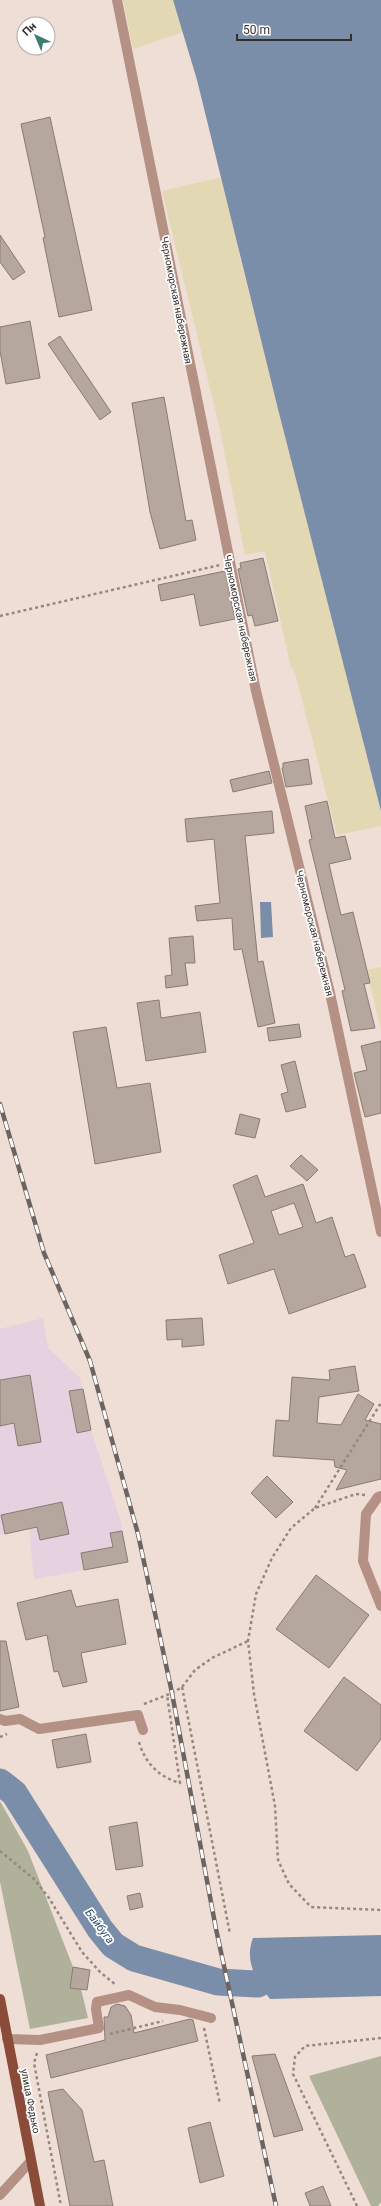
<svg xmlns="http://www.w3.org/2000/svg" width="381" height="2206" font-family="Roboto,sans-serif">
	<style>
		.industrial { fill: #e5d1df }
		.green { fill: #afb19a }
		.sand { fill: #e2d8b3 }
		.water { fill: #7a8ea9 }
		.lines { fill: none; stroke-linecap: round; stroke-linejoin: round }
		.river { stroke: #7a8ea9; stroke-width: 27 }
		.building { fill: #b5a69e; stroke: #897b73; fill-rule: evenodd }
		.path { stroke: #948882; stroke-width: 2.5; stroke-dasharray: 3 3; stroke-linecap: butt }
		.minor { stroke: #b59085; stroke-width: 10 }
		.major { stroke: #8a4b39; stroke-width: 10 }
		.rail-casing { stroke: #6d645f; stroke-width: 4.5 }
		.rail { stroke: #fff; stroke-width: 3; stroke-dasharray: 9; stroke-linecap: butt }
		.labels { text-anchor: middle; stroke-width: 3.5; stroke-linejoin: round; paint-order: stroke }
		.street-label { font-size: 10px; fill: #352f2c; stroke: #fff }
		.water-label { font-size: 11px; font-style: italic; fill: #2d4c73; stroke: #fff }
	</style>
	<rect width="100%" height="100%" fill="#eeded5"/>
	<!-- industrial -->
	<path class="industrial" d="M 43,1318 L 48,1348 L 80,1378 L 91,1430 L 120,1519 L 128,1562 L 34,1579 L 29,1529 L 0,1535 L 0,1329 Z"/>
	<!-- green -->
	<g class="green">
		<path d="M 0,1801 L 28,1851 L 73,1967 L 70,1988 L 81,1989 L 88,2018 L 30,2029 L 0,1882 Z"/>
		<path d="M 381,2056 L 381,2202 L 378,2206 L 371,2206 L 309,2076 Z"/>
	</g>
	<!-- sand -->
	<g class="sand">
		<path d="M 123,0 L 173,0 L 183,32 L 133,49 Z"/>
		<path d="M 227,176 L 239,254 L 381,811 L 381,826 L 337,835 L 294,669 L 291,668 L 265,551 L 245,555 L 218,421 L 162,191 Z"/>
		<path d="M 381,967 L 381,1031 L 367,970 Z"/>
	</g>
	<!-- water -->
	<g class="water">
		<path d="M 173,0 L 381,0 L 381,811 L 278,409 L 197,80 Z"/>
		<path d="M 260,902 L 271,902 L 273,937 L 261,938 Z"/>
		<path d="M 381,1935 L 381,1996 L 270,1999 C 256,1981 244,1960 253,1938 Z"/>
	</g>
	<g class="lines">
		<!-- river -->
		<path class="river" d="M 0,1782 L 14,1793 L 100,1929 L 113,1945 L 134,1958 L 218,1982 L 258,1984"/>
	</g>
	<!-- building -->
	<g class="building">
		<path d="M 50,117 L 92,310 L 59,317 L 43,238 L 45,237 L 21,124 Z"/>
		<path d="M 0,235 L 25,272 L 13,280 L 0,262 Z"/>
		<path d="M 30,321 L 40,378 L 6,384 L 0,351 L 0,327 Z"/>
		<path d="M 60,336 L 111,412 L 100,420 L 48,344 Z"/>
		<path d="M 164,397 L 186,521 L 192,520 L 196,540 L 160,549 L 150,512 L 132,403 Z"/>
		<path d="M 263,558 L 278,621 L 255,626 L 252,615 L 248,616 L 238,569 L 241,568 L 240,563 Z"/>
		<path d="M 225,571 L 235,619 L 200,626 L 194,594 L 161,601 L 158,585 Z"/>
		<path d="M 308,759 L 312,784 L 286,787 L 282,768 L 283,768 L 283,763 Z"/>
		<path d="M 269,771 L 272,783 L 233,792 L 230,780 Z"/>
		<path d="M 327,801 L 335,838 L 345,836 L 351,859 L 329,864 L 341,915 L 353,912 L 370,983 L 364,984 L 375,1028 L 351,1031 L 342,991 L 345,990 L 309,840 L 312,839 L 305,806 Z"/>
		<path d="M 272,811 L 274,833 L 245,836 L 258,962 L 263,961 L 275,1023 L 258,1027 L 242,949 L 234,950 L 232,918 L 197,921 L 195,906 L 220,903 L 214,839 L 187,842 L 185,819 Z"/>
		<path d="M 193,936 L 195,963 L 185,963 L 188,985 L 166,988 L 165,976 L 172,975 L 169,938 Z"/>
		<path d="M 159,1000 L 161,1018 L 200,1012 L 206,1052 L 146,1061 L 137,1003 Z"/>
		<path d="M 299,1024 L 301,1037 L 269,1041 L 267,1028 Z"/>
		<path d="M 106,1027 L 117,1088 L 150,1083 L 161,1152 L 95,1164 L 73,1032 Z"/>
		<path d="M 381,1041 L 381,1113 L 365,1117 L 354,1073 L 367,1070 L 361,1046 Z"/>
		<path d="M 295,1061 L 306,1107 L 286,1112 L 281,1094 L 288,1092 L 281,1065 Z"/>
		<path d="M 240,1114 L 260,1119 L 255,1138 L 235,1134 Z"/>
		<path d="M 301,1155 L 318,1170 L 307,1181 L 290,1166 Z"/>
		<path d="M 257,1175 L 265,1197 L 303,1184 L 316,1223 L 332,1217 L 345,1257 L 354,1254 L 366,1287 L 289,1314 L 274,1269 L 228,1284 L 219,1255 L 254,1243 L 233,1185 ZM 294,1203 L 303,1227 L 279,1235 L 271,1211 Z"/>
		<path d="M 202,1318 L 204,1345 L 182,1347 L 182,1339 L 167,1340 L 166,1320 Z"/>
		<path d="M 355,1366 L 359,1391 L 319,1397 L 317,1423 L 341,1425 L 358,1394 L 374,1404 L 365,1420 L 381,1424 L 381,1479 L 336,1490 L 347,1470 L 335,1467 L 334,1460 L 273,1456 L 276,1420 L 289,1421 L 292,1377 L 330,1380 L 329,1370 Z"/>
		<path d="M 30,1375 L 41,1442 L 18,1446 L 14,1423 L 0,1426 L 0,1380 Z"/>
		<path d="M 83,1389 L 91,1430 L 77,1433 L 69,1391 Z"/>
		<path d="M 267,1476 L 293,1502 L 276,1518 L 251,1493 Z"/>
		<path d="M 62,1502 L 69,1534 L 40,1540 L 37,1527 L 5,1534 L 1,1515 Z"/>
		<path d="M 122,1531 L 128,1562 L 84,1570 L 81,1553 L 113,1547 L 110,1533 Z"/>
		<path d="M 316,1575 L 369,1615 L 329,1668 L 276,1629 Z"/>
		<path d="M 71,1590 L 76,1607 L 118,1599 L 126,1644 L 81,1653 L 87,1682 L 63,1687 L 58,1671 L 54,1672 L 47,1635 L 26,1640 L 17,1603 Z"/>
		<path d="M 0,1641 L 6,1641 L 19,1707 L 0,1711 Z"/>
		<path d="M 344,1677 L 381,1705 L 381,1739 L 357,1771 L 304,1731 Z"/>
		<path d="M 86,1734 L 91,1762 L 57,1768 L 52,1740 Z"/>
		<path d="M 137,1822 L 143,1866 L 116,1870 L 109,1827 Z"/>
		<path d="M 140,1893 L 143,1907 L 130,1910 L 127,1896 Z"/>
		<path d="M 73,1967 L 90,1970 L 87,1990 L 70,1988 Z"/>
		<path d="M 117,2004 L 125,2006 L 131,2015 L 134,2033 L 190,2019 L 193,2020 L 198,2041 L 51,2078 L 46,2055 L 105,2040 L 104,2017 L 108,2017 L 111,2007 Z"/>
		<path d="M 275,2054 L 303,2130 L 274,2137 L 252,2056 Z"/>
		<path d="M 63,2089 L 82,2110 L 94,2162 L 104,2160 L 113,2206 L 70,2206 L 48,2092 Z"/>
		<path d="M 210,2122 L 224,2176 L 200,2183 L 188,2128 Z"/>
		<path d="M 323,2186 L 331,2206 L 310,2206 L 305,2193 Z"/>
	</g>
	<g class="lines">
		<!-- path -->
		<g class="path">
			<path d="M 0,616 L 220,565"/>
			<path d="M 365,1495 L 356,1494 L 315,1508 L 291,1528 L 272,1558 L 256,1594 L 248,1641 L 254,1694 L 275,1806 L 278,1860 L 289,1884 L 311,1907 L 381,1910"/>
			<path d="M 315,1508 L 381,1403"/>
			<path d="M 182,1687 L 230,1934"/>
			<path d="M 144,1704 L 172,1693 L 182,1687 L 195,1670 L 212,1658 L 248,1641"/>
			<path d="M 0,1737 L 7,1734"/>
			<path d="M 139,1742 C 145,1763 159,1777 180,1783 L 167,1695"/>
			<path d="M 0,1851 L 34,1879 L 49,1898 L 82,1952 L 100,1972 L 116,1985"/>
			<path d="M 204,2028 L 220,2104"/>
			<path d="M 110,2034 L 163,2021"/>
			<path d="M 37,2053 L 34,2063 L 61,2206"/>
			<path d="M 357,2206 L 293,2074 L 295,2057 L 305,2046 L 381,2038"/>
		</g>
		<!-- minor -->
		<g class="minor">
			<path d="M 117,0 L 256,691 L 330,993 L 381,1232"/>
			<path d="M 381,1496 L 378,1497 L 366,1514 L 363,1561 L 381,1606"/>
			<path d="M 0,1719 L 5,1721 L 20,1719 L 39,1729 L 138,1715 L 143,1730"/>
			<path d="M 7,2039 L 40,2040 L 99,2028 L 96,2009 L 97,2002 L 129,1995 L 155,2007 L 180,2010 L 211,2018"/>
			<path d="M 0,2195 L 30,2162"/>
		</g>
		<!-- major -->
		<path class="major" d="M 0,1999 L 40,2206"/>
		<defs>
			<path id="rail" d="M 0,1104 L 44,1253 L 90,1361 L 138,1534 L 172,1693 L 216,1929 L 276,2206"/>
		</defs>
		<!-- rail casing -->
		<use href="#rail" class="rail-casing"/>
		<!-- rail -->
		<use href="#rail" class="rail"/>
	</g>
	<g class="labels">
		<!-- street labels -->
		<g class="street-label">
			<text transform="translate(177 300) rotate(79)" y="4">Черноморская набережная</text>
			<text transform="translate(241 618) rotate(78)" y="4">Черноморская набережная</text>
			<text transform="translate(315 933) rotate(76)" y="4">Черноморская набережная</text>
			<text transform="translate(31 2101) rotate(79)" y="4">улица Федько</text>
		</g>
		<!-- water labels -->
		<g class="water-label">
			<text transform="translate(100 1926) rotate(53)" y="4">Байбуга</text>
		</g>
	</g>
	<!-- north arrow -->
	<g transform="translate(36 36) rotate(316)"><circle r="19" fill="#ffffff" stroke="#aeacab"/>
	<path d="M0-3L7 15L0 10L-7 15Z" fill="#3b7d6f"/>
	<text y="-6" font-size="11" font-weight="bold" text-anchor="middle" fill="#352f2c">Пн</text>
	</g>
	<!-- scale -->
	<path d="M237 34v6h114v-6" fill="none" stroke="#352f2c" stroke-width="2"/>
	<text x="243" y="34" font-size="12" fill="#352f2c" stroke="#ffffff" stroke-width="3" paint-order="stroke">50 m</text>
</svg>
